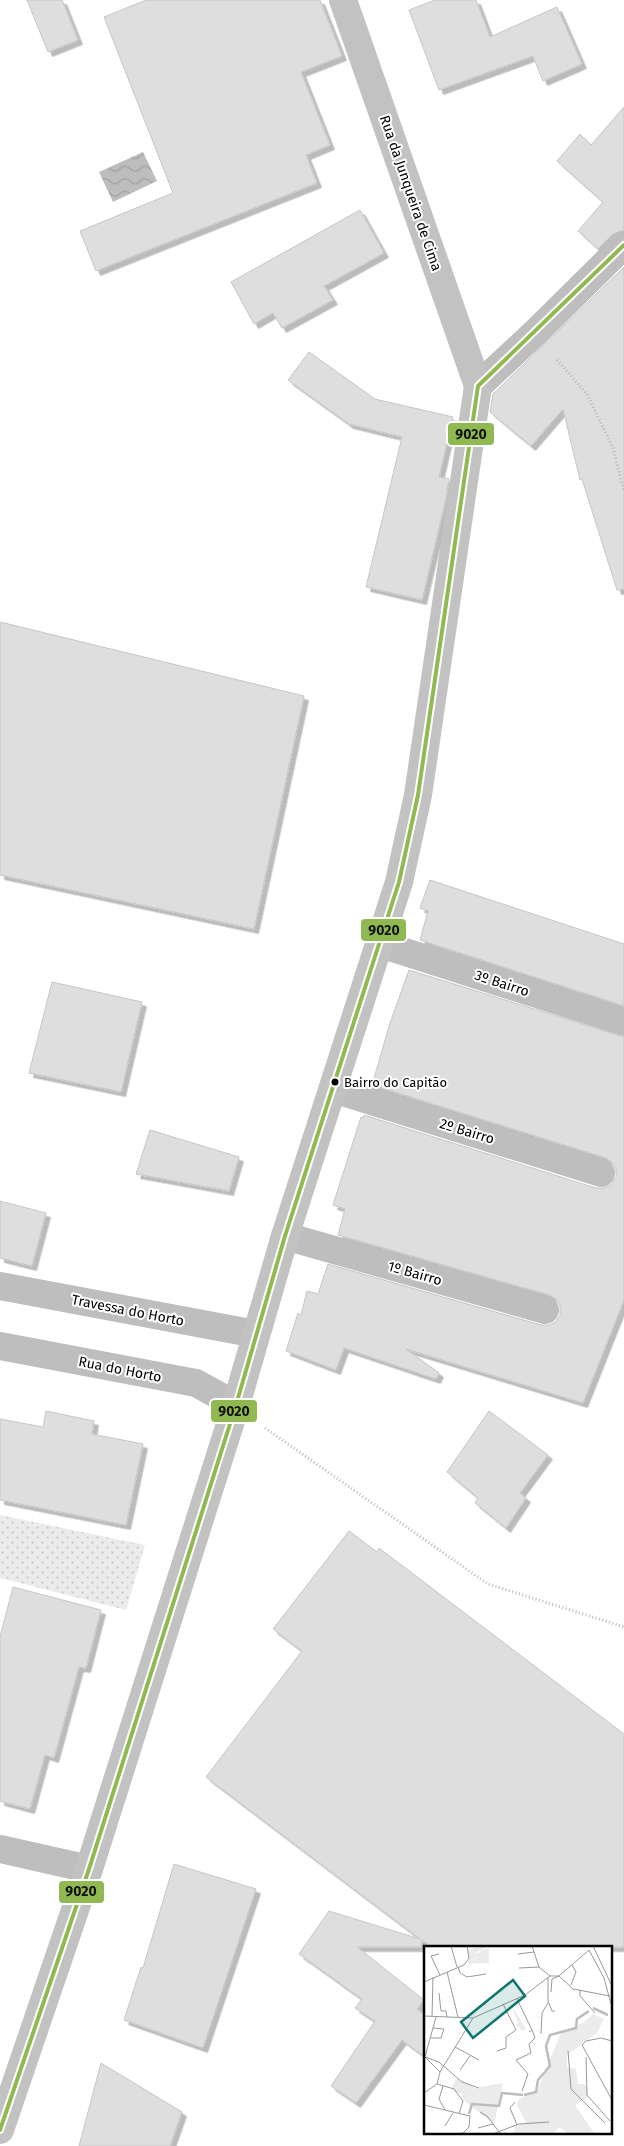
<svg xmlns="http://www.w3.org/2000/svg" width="624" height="2146" font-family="'Fira Sans',sans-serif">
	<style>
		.park { fill: url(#park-dots) }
		.water { fill: url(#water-waves) }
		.building { fill: #dedede; stroke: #c6c6c6; filter: url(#shadow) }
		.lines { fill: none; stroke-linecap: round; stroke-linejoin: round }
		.path { stroke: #b9b9b9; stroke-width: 3; stroke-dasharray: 1 2.5; stroke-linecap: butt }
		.minor { stroke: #bebebe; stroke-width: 28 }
		.tertiary { stroke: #bebebe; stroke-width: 28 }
		.secondary { stroke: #c2c2c2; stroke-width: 28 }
		.bus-1-casing { stroke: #fff; stroke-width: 8 }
		.bus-1 { stroke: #90ba51; stroke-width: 4 }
		.bus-dot { fill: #000; stroke: #fff; stroke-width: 2 }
		.labels { text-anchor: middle; stroke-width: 4; stroke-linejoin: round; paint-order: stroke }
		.bus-label { font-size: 13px; fill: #000; stroke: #fff; text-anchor: start }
		.street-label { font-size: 14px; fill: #000; stroke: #fff }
		.inset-river { fill: none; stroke: #bdbdbd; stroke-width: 2.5 }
		.inset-road { fill: none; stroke: #999; stroke-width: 1 }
		.view { fill: #0f766e; fill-opacity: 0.15; stroke: #0f766e; stroke-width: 2.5 }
		.inset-edge { fill: none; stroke: #000; stroke-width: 2.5 }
		.line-badge { stroke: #fff; stroke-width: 2 }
		.pale-badge-label { font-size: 14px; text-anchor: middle; font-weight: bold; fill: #111 }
	</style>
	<defs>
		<pattern id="park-dots" width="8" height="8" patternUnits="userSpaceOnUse" patternTransform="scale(1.25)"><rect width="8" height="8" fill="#ebebeb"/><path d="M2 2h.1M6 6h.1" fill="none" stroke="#c8c8c8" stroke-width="1.8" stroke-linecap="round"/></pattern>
		<pattern id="water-waves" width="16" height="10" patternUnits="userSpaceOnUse" patternTransform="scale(1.25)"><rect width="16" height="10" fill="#bdbdbd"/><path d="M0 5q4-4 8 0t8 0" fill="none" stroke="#a1a1a1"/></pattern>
		<filter id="shadow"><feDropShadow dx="4.5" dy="4.5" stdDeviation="0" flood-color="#0004"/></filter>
	</defs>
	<rect width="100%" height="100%" fill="#fff"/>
	<!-- park -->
	<path class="park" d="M 0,1515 L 145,1545 L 126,1610 L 0,1578 Z"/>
	<!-- water -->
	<path class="water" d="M 143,152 L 157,181 L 113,202 L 99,172 Z"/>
	<!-- building -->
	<g class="building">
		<path d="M 27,0 L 62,0 L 78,40 L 48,52 Z"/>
		<path d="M 146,0 L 320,0 L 342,56 L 301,72 L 330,145 L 306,155 L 317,183 L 96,271 L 80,231 L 173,193 L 104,17 Z"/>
		<path d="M 435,0 L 476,0 L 490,37 L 557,7 L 582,64 L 543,81 L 533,56 L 439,90 L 409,10 Z"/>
		<path d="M 624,107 L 624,230 L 613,234 L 598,249 L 578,231 L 603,202 L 557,161 L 580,134 L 591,145 Z"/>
		<path d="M 360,210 L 384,253 L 324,286 L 333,300 L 282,328 L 273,313 L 254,324 L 231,282 Z"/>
		<path d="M 624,267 L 624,589 L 617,590 L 582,479 L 580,480 L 563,409 L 531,446 L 490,412 L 493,394 Z"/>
		<path d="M 309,352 L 375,399 L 453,417 L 439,477 L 449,479 L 446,498 L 422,600 L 366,587 L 402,437 L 349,424 L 288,380 Z"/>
		<path d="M 0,622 L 304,696 L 254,929 L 0,875 Z"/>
		<path d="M 430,880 L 624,944 L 624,1006 L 420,940 L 428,911 L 420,908 Z"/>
		<path d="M 409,970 L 624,1037 L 624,1300 L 583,1403 L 406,1349 L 439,1373 L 436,1379 L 344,1348 L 336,1370 L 286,1351 L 298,1313 L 301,1315 L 307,1291 L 318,1294 L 328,1264 L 541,1325 L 549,1325 L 555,1322 L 560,1315 L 560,1306 L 556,1299 L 549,1295 L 338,1235 L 345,1209 L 333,1205 L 361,1117 L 363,1118 L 364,1115 L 596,1188 L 604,1188 L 611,1185 L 616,1177 L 616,1170 L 613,1163 L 606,1158 L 372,1085 L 390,1023 Z"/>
		<path d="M 52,982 L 142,1002 L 121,1092 L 29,1073 Z"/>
		<path d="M 150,1130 L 239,1157 L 229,1191 L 136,1174 Z"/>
		<path d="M 0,1201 L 46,1213 L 32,1266 L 0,1258 Z"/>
		<path d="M 46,1411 L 94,1421 L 92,1434 L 143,1444 L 126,1525 L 0,1500 L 0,1419 L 43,1427 Z"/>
		<path d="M 489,1411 L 548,1455 L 520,1493 L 526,1498 L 506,1528 L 475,1503 L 478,1498 L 447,1472 Z"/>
		<path d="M 349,1531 L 377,1552 L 379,1548 L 624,1734 L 624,1947 L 432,1947 L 422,1940 L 421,1947 L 357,1947 L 424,2000 L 417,2009 L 425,2016 L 425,2057 L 402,2040 L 356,2103 L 331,2086 L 375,2021 L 355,2008 L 362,1999 L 299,1954 L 329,1911 L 420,1939 L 206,1777 L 302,1651 L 273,1629 Z"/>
		<path d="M 13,1587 L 101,1610 L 86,1668 L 79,1667 L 54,1758 L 45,1755 L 30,1809 L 0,1801 L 0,1637 Z"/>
		<path d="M 174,1864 L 256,1889 L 203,2048 L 124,2020 L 141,1967 L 143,1968 Z"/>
		<path d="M 101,2063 L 182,2112 L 170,2146 L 79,2146 Z"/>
	</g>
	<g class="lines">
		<!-- path -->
		<g class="path">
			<path d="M 557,360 L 587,394 L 613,448 L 624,491"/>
			<path d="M 265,1428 L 488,1584 L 624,1627"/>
		</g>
		<!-- minor -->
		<g class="minor">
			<path d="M 380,944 L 624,1022"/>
			<path d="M 333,1089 L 601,1173"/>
			<path d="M 285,1236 L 545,1310"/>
			<path d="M 0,1286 L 256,1334"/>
			<path d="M 0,1346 L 196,1383 L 236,1405"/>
			<path d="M 0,1849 L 89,1869"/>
		</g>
		<!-- tertiary -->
		<path class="tertiary" d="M 478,386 L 536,332 L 624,245"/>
		<!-- secondary -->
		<path class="secondary" d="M 0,2130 L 89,1869 L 236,1405 L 285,1236 L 399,882 L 418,795 L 478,386 L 343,0"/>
		<defs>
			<path id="bus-1" d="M 0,2130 L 89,1869 L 236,1405 L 285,1236 L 399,882 L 418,795 L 478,386 L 624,245"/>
		</defs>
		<!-- bus-1 casing -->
		<use href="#bus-1" class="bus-1-casing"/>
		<!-- bus-1 -->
		<use href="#bus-1" class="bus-1"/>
	</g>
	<!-- markers -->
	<circle class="bus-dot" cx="335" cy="1082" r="4.5"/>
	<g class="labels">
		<!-- bus labels -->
		<g class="bus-label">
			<text x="344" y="1087">Bairro do Capitão</text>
		</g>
		<!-- street labels -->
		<g class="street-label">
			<text transform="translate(411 193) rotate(71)" y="5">Rua da Junqueira de Cima</text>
			<text transform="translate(502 983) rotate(18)" y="5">3º Bairro</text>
			<text transform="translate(467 1131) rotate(17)" y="5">2º Bairro</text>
			<text transform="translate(415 1273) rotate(16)" y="5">1º Bairro</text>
			<text transform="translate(128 1310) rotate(11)" y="5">Travessa do Horto</text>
			<text transform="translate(120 1369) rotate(11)" y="5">Rua do Horto</text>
		</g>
	</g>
	<!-- overview -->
	<g transform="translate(424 1946)">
		<rect width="188" height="188" fill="#fff"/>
		<path d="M 57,0 L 65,0 L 49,8 L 57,6 L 58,11 L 45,14 L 44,4 ZM 33,132 L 51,142 L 79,137 L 70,178 L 39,154 L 38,147 L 31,147 L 28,141 Z" fill="#ebebeb"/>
		<path d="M 65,2 L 65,17 L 43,18 L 45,14 L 58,11 L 56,5 ZM 169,68 L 180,73 L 173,87 L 143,109 L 143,121 L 152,123 L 154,138 L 160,138 L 164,144 L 164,151 L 151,159 L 170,187 L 143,187 L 135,181 L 131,187 L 90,187 L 91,180 L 102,177 L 93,159 L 95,153 L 113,145 L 137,87 L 160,76 Z" fill="#ebebeb"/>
		<path d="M 86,57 L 102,83 L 99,85 L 92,79 L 94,77 Z" fill="#ebebeb"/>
		<path class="inset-river" d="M 169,62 L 184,69M 100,149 L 112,146 L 114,134 L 126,120 L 122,100 L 126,89 L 152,82 L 153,73 L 165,65M 45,168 L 48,158 L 75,160 L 78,147 L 99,149"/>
		<path class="inset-road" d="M 27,0 L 33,21M 108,0 L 115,21 L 126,30M 169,0 L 188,40M 15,8 L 7,10 L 16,29M 94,8 L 110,6M 34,21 L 36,27 L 43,31 L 62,28M 95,22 L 115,21M 23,26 L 34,71M 124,31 L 124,55 L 128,65 L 131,65M 0,36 L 40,19 L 45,12 L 43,0M 147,39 L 152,26 L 148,19M 156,44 L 156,50 L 171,67M 127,46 L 128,33 L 135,30 L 149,43 L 186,50M 15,47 L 17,65 L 22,65 L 23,71M 93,53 L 108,84 L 105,86M 0,70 L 49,72M 8,71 L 9,31M 117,88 L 118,67 L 124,57M 6,92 L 17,92 L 20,83 L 9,82M 188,95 L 177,92 L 162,95 L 158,99 L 188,154M 31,101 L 55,114M 73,105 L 82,102 L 82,91 L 92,84 L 79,58M 144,105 L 147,143 L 181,177M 0,110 L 16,126M 1,111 L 15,116 L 38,136 L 55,142M 1,111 L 12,71M 162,111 L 163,149 L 186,175M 36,124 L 46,110M 13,138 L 30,143 L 39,155 L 35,168M 19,140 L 15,153 L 21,164M 98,145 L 104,128 L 92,114 L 107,107 L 105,98 L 111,92 L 108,84M 0,147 L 13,138 L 16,126 L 49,72 L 101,49 L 126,30 L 135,30 L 165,4 L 180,32 L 187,58M 91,156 L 86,162 L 93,179M 0,159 L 46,170 L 45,181 L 39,187M 56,166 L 63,170 L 76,187M 21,180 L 29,167M 54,182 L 69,178M 71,187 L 95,178 L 125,176"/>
		<path class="view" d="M 89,34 L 101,50 L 49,92 L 37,76 Z"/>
		<rect width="188" height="188" class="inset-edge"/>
	</g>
	<g class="line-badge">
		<rect x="447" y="422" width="48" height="24" rx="5" fill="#90ba51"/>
		<rect x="360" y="918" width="47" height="24" rx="5" fill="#90ba51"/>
		<rect x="210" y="1399" width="48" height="24" rx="5" fill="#90ba51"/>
		<rect x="58" y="1880" width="47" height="24" rx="5" fill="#90ba51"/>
	</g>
	<g class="pale-badge-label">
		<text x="471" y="439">9020</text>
		<text x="384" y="935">9020</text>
		<text x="234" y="1416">9020</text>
		<text x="81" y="1896">9020</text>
	</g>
</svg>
